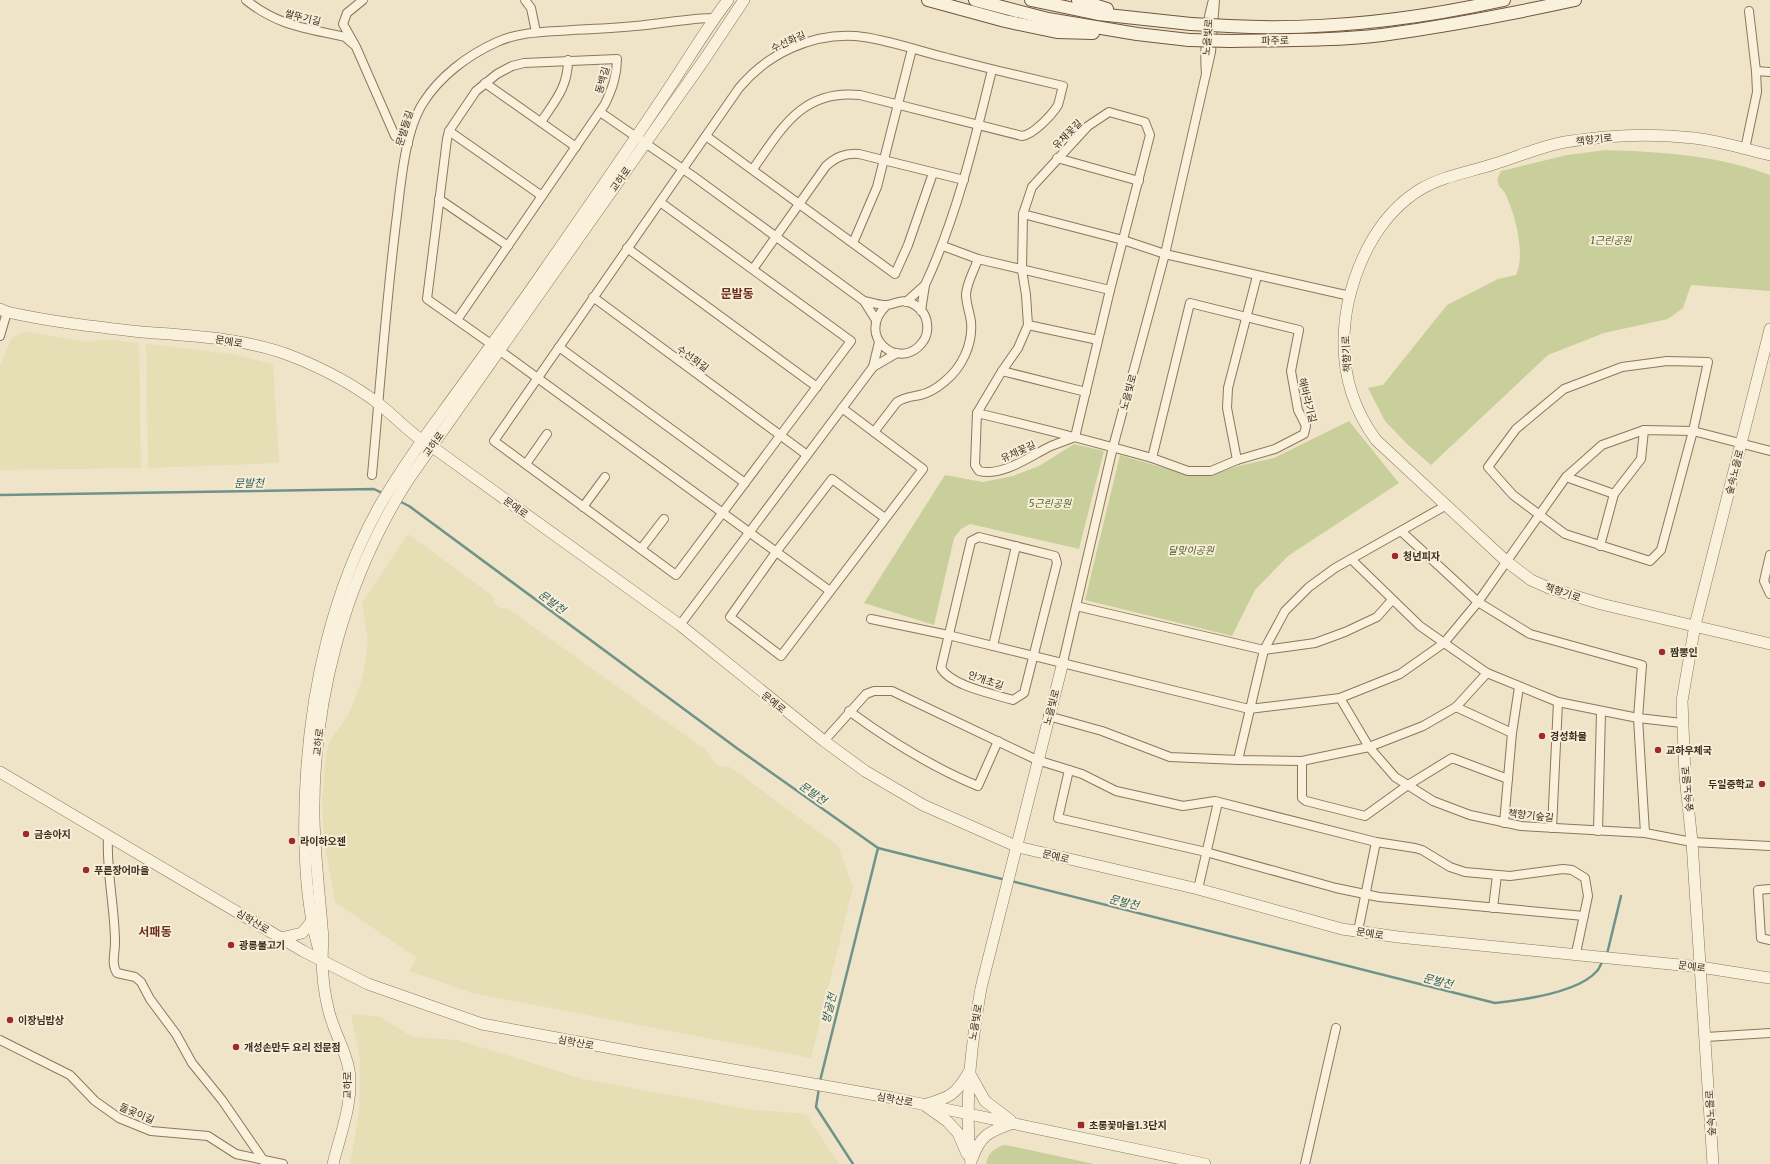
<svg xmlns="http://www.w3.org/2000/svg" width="1770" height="1164" font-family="Merriweather,'Noto Sans KR',serif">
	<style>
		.farmland { fill: #e6deb5 }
		.green { fill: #c9cf9b }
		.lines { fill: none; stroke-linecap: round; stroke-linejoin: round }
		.stream { stroke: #6f938a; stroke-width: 2.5 }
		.minor-casing { stroke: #8d765c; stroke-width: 10 }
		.tertiary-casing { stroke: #8d765c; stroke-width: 12 }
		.secondary-casing { stroke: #6f573f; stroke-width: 14 }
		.minor { stroke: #faf1dc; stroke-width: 8 }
		.tertiary { stroke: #faf1dc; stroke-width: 11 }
		.secondary { stroke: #faf1dc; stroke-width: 12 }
		.secondary-bridge-casing { stroke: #6f573f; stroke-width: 14; stroke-linecap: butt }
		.secondary-bridge { stroke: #faf1dc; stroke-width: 12 }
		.poi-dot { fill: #9e2a2b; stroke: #f7eed8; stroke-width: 1.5 }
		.labels { text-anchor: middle; stroke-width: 4; stroke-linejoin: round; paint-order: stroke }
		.street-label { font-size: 10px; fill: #3d2e20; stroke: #f7eed8 }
		.park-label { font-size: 10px; font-style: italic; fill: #4d5a26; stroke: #f7eed8 }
		.poi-label { font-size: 10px; font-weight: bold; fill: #3d2e20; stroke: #f7eed8; text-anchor: start }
		.water-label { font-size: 11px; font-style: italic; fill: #2f5d5a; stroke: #f7eed8 }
		.quarter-label { font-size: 12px; font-weight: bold; fill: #6b2e1e; stroke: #f7eed8 }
	</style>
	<rect width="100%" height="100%" fill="#f0e4c8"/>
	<!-- farmland -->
	<g class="farmland">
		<path d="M 24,331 L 85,342 L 103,339 L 139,343 L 141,468 L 0,470 L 0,367 L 11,339 Z"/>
		<path d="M 146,344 L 233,354 L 273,364 L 279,463 L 148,468 Z"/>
		<path d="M 408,534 L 493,596 L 495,605 L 500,608 L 507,608 L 706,750 L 713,761 L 719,766 L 730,767 L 838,846 L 853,887 L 811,1058 L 472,993 L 409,971 L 417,958 L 335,902 L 324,840 L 322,804 L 326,755 L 329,742 L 350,712 L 363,676 L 368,641 L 362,603 Z"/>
		<path d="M 351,1014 L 381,1017 L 412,1037 L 458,1040 L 583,1079 L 747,1109 L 806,1114 L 839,1164 L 350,1164 L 359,1113 L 360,1059 Z"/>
	</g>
	<!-- green -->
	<g class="green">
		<path d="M 1606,150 C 1662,152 1717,155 1770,175 L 1770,291 L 1691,285 L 1683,308 L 1668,319 L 1604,333 L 1548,355 L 1431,465 L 1407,444 L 1385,421 L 1368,388 L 1383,385 L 1447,305 L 1498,279 L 1516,275 C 1526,254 1515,214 1505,193 C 1503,190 1499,187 1498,183 C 1497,179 1499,175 1501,171 L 1567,155 Z"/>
		<path d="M 1349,421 L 1399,483 L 1288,556 L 1255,590 L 1232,636 L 1085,600 L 1120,455 L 1191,476 L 1209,476 L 1238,466 L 1274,458 Z"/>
		<path d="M 1074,444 L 1104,451 L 1079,549 L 970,524 L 961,529 L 954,538 L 934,625 L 864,603 L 945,475 L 983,482 L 1013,476 L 1039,466 Z"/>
		<path d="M 1003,1145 L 1011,1146 L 1094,1164 L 986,1164 C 988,1153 993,1150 1003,1145 Z"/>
	</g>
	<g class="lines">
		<!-- stream -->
		<g class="stream">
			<path d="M 0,495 L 374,489 L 384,494"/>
			<path d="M 399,501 L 409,506 L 738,749 L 878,848 L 1006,880"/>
			<path d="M 1011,881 L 1495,1003 C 1523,1000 1578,993 1597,971 C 1600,968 1601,963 1603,960"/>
			<path d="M 1607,954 L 1621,896"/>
			<path d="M 820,1081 L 878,848"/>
			<path d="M 819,1088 L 816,1107 L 853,1164"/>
		</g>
		<defs>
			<g id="minor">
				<path d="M 246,0 C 278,26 306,28 345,37 L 353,44"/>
				<path d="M 363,0 L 347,13 L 343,24 L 356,47 L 395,136 L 408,144"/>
				<path d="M 525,0 L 531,8 L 536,32"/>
				<path d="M 1213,0 C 1206,24 1204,49 1206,74 L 1211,52 L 1215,0"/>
				<path d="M 1756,71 L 1770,72"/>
				<path d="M 485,83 L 576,147"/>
				<path d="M 600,112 L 693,176 L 864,301"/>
				<path d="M 541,122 C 555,101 568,87 568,60"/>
				<path d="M 449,131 L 542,196"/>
				<path d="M 706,136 L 895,274 L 908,245 L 933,173"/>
				<path d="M 1745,149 L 1757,92 L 1756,71 L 1749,11"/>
				<path d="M 1057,158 L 1139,181"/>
				<path d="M 439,199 L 508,246"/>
				<path d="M 660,202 L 851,341 L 676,575 L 494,441 L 739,88 C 767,54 811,33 856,36 C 887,39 918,51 948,58 C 986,68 1024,77 1063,86 C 1061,92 1060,99 1058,105 C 1052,115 1033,135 1022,136 L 860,95 C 802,89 782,128 753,169"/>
				<path d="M 853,243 L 877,187 L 912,49"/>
				<path d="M 943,246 L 978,259 L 1110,290"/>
				<path d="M 627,248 L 817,387"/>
				<path d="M 753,269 L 826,166 C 836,157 845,153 859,154 L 964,180"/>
				<path d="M 925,285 C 957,216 974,143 992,70"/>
				<path d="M 593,297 L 807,455"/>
				<path d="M 906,302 L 925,285 L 921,311"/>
				<path d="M 1190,303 L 1299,330 L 1291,371 L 1298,410 L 1306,426 L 1304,434 L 1275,449 L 1237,460 L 1211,471 L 1188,471 L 1152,458 Z"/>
				<path d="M 457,320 L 605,104 C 612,89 617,76 617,59 L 524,63 L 512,66 L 497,74 L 476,91 L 449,131 L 447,139 L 427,299 L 491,344"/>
				<path d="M 876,320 L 864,301 C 870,302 878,305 884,305 C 894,306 898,298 911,303 C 919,306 926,314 927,323 C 928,330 926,338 922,343 C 899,372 855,336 886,306"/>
				<path d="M 1028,325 L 1098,340"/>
				<path d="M 0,336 L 7,312"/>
				<path d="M 879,342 L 873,367 L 897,353"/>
				<path d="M 559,347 L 745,483"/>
				<path d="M 499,350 L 830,591"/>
				<path d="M 1667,361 L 1708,362 L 1693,431 L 1661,550 L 1650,561 L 1565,534 L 1513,495 L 1488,467 L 1516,429 L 1564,389 L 1622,367 Z"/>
				<path d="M 1002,371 L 1086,392"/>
				<path d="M 842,408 L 923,469 L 781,656 L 730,617 L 776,552 L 832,479 L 885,518"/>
				<path d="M 977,413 L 1002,371 L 1018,348 L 1028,325 L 1026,295 L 1022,270 L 1023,214"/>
				<path d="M 874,432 L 897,402 C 905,397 911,397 920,395 C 929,393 937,388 944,382 C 962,368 973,344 971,322 C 970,313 966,304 966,294 C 967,282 974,271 978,259"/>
				<path d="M 1152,458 C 1094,442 1036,427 977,413 L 975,465 L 979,471 C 1003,477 1030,456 1051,446 C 1059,443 1067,440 1075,437 L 1110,290 L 1150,135 L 1145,122 L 1109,112 L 1088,126 L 1032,187 L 1023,214 L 1123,240 L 1165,254 L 1350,296"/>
				<path d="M 1237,460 L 1227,408 L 1228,388 L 1257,276"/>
				<path d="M 526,464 L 547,434"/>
				<path d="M 372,475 C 380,388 386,301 397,215 C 401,182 405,131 423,103 C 440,76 468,55 497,42 C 521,31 547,32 573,30 C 593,29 614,28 635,26 C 662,24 688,18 715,18"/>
				<path d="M 1566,477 L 1614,494"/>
				<path d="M 1445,506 L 1335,568 L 1309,587 L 1285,611 L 1264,650 L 1238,760 L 1302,761 L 1369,747 L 1423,726 L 1456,707 L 1487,673"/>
				<path d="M 583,507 L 605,477"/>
				<path d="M 1402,532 L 1478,602 L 1530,634 L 1642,665 L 1638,718 L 1682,723"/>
				<path d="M 979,537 L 1055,556 L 1057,563 L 1024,693 L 1013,700 C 994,694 951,686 941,668 L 971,541 Z"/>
				<path d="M 1600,546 L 1614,494 L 1641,459 L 1644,430"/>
				<path d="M 641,549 L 664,519"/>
				<path d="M 1770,555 L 1764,581 L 1770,594"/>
				<path d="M 1351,559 L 1420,626 L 1487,673 L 1558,702 L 1638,718 L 1645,833"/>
				<path d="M 1076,606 L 1264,650 L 1315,643 L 1345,632 L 1377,617 L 1392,600"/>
				<path d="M 871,619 L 948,635 L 1249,709 L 1340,698 L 1400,674 L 1444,643 L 1478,602 L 1566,477 L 1602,445 L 1644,430 L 1693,431 L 1770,451"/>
				<path d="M 680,625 L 873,367"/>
				<path d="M 993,646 L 1016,546"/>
				<path d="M 1063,662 L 1113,447 L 1165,254 L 1206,74"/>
				<path d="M 1340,698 L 1369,747 L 1395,777 L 1433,801 L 1470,815 L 1521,826 L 1645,833 L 1692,842 L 1770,846"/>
				<path d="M 1456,707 L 1512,733"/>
				<path d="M 849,711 C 890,741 931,767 978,786 L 998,741"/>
				<path d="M 1048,716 L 1102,731 L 1170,757 L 1238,760"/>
				<path d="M 824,741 L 866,694 L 874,691 L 892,691 L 1037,760 L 1082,774 L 1116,791 L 1183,806 L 1215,801 L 1376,842 L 1415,848 L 1422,850 L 1450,867 L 1465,872 L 1510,876 L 1563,869 L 1572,870 L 1585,878 L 1588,896 L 1576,953"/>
				<path d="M 1302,761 L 1302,798 L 1306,801 L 1365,816 L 1408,785 L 1452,758 L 1508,779"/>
				<path d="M 1069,770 L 1058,818 L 1206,852 L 1336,888 L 1379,897 L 1584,916"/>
				<path d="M 1504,823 L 1512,733 L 1519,687"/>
				<path d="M 1552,828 L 1558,702"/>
				<path d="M 1598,831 L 1601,712"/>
				<path d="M 108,836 C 106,872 115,907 115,943 C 115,953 111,964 117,973 L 135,977 L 141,982 L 150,999 L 176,1034 L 192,1063 L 222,1100 L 264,1161"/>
				<path d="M 1198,889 L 1218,802"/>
				<path d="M 1770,889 L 1758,890 L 1761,938 L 1770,940"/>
				<path d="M 1493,908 L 1497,875"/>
				<path d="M 1358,931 L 1376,842"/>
				<path d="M 1706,1037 L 1770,1033"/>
				<path d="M 0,1040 L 70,1075 L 95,1101 L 119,1118 L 151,1131 L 208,1136 L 236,1154 L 283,1164"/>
				<path d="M 1305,1164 L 1336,1028"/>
			</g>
			<g id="tertiary">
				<path d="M 1770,155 C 1745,149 1720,141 1694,138 C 1652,133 1607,135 1565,142 C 1542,146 1517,157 1494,164 C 1470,172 1443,176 1421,189 C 1381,213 1358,258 1348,303 C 1338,353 1346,399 1376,440 L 1506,561 L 1531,580 L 1549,588 L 1601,604 L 1770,644"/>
				<path d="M 0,309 L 7,312 C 52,322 97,327 142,332 C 193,336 247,338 294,357 C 324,369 354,385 379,404 C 397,418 412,436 431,446 L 680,625 L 824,741 L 865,771 L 923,805 L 1018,847 L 1198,889 L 1342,929 L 1398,937 L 1700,967 L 1770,978"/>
				<path d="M 0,772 L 303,951 L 368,984 L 482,1024 L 643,1054 L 893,1098 L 1205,1164"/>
				<path d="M 281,938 L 302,933 L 312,921"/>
				<path d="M 320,953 C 304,904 303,833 306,781 C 311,687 333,590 379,507 C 398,474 420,443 442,413 C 476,366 510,320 543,272 C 584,213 625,154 665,94 C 686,63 705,30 728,0"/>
				<path d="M 971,1076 L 985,1101 L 1010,1120"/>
				<path d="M 927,1104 C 951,1097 956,1094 969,1072"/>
				<path d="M 926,1106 L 947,1121 L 958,1133 L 967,1154"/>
				<path d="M 972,1159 C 981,1134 989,1132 1013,1123"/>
				<path d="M 333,1164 C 340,1135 354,1101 349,1070 C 346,1051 334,1032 329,1012 C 323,989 321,963 323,939 C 320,899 315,859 314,819 C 312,701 345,579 408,480 L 704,60 L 744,0"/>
				<path d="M 971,1164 C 964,1105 971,1046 981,988 L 1063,662"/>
				<path d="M 1713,1164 L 1692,842 L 1685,776 L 1682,701 L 1695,625 L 1770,329"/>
			</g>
			<g id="secondary">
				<path d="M 928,0 L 1005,21 L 1057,32 L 1093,33"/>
				<path d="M 975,0 L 1048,19 L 1137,34 L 1189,40"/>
				<path d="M 1031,0 L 1098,14 L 1191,24"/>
				<path d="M 1078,0 L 1107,9"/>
				<path d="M 1229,26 C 1321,31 1414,20 1504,0"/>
				<path d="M 1230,41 C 1281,40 1332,41 1382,35 C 1447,26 1511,14 1575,0"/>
			</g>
		</defs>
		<!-- minor casing -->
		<use href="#minor" class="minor-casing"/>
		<!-- tertiary casing -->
		<use href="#tertiary" class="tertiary-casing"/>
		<!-- secondary casing -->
		<use href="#secondary" class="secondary-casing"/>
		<!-- minor -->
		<use href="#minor" class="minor"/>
		<!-- tertiary -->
		<use href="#tertiary" class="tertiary"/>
		<!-- secondary -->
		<use href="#secondary" class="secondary"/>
		<defs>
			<g id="secondary-bridge">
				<path d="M 1191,24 L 1229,26"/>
				<path d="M 1189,40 L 1230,41"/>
			</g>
		</defs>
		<!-- secondary-bridge casing -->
		<use href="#secondary-bridge" class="secondary-bridge-casing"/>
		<!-- secondary-bridge -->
		<use href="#secondary-bridge" class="secondary-bridge"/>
	</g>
	<!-- markers -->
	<g class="poi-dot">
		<circle cx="1395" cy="556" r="4"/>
		<circle cx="1662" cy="652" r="4"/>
		<circle cx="1542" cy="736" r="4"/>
		<circle cx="1658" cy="750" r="4"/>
		<circle cx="1762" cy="784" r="4"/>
		<circle cx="26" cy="834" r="4"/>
		<circle cx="292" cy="841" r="4"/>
		<circle cx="86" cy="870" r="4"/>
		<circle cx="231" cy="945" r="4"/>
		<circle cx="10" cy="1020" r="4"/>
		<circle cx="236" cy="1047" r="4"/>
		<rect x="1077" y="1121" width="8" height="8" rx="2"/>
	</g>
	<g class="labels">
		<!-- street labels -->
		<g class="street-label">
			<text transform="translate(303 17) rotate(14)" y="4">쌀뚜기길</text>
			<text transform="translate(1207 37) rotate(-85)" y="4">노을빛로</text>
			<text transform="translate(1275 40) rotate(-1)" y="4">파주로</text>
			<text transform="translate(788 41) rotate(-24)" y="4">수선화길</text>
			<text transform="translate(602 80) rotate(-74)" y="4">동백길</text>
			<text transform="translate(404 128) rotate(-73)" y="4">문발들길</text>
			<text transform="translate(1067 134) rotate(-45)" y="4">유채꽃길</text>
			<text transform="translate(1594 139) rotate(-6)" y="4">책향기로</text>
			<text transform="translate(620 179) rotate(-55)" y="4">교하로</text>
			<text transform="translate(229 341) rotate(9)" y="4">문예로</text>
			<text transform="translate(1346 354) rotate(-93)" y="4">책향기로</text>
			<text transform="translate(693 358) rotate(36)" y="4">수선화길</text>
			<text transform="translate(1128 392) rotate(-75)" y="4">노을빛로</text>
			<text transform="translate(1308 400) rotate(76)" y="4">해바라기길</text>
			<text transform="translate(433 444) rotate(-55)" y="4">교하로</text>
			<text transform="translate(1018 451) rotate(-24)" y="4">유채꽃길</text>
			<text transform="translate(1734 472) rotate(-76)" y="4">숲속노을로</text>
			<text transform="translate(516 507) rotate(36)" y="4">문예로</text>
			<text transform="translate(1563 592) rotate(19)" y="4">책향기로</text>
			<text transform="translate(986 680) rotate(19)" y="4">안개초길</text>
			<text transform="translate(774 702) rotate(39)" y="4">문예로</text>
			<text transform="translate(1051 707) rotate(-75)" y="4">노을빛로</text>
			<text transform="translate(318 742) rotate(-84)" y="4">교하로</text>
			<text transform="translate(1687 789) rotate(-95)" y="4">숲속노을로</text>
			<text transform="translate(1531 815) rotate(6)" y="4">책향기숲길</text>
			<text transform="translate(1056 856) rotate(13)" y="4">문예로</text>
			<text transform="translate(253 921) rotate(31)" y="4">심학산로</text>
			<text transform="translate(1370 933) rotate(9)" y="4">문예로</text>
			<text transform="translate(1692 966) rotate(7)" y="4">문예로</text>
			<text transform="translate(975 1022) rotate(-80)" y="4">노을빛로</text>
			<text transform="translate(576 1042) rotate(11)" y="4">심학산로</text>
			<text transform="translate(347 1085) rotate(-90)" y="4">교하로</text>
			<text transform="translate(895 1099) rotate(10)" y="4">심학산로</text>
			<text transform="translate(137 1113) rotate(23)" y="4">돌곶이길</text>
			<text transform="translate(1710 1113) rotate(-93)" y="4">숲속노을로</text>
		</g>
		<!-- park labels -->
		<g class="park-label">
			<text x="1611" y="244">1근린공원</text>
			<text x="1050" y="507">5근린공원</text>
			<text x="1191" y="554">달맞이공원</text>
		</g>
		<!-- poi labels -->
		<g class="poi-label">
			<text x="1403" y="560">청년피자</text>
			<text x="1670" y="656">짬뽕인</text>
			<text x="1550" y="740">경성화물</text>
			<text x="1666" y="754">교하우체국</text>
			<text x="1754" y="788" text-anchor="end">두일중학교</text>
			<text x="34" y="838">금송아지</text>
			<text x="300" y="845">라이하오젠</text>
			<text x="94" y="874">푸른장어마을</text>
			<text x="239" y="949">광릉불고기</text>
			<text x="18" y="1024">이장님밥상</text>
			<text x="244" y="1051">개성손만두 요리 전문점</text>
			<text x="1089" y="1129">초롱꽃마을1.3단지</text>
		</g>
		<!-- water labels -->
		<g class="water-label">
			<text transform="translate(249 483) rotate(-1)" y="4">문발천</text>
			<text transform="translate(552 602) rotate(37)" y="4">문발천</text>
			<text transform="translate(813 793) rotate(35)" y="4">문발천</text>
			<text transform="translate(1124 902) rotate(14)" y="4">문발천</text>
			<text transform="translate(1438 981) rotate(14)" y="4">문발천</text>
			<text transform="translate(829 1008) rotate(-76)" y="4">방골천</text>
		</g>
		<!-- quarter labels -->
		<g class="quarter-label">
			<text x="737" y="298">문발동</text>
			<text x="155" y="936">서패동</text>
		</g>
	</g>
</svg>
